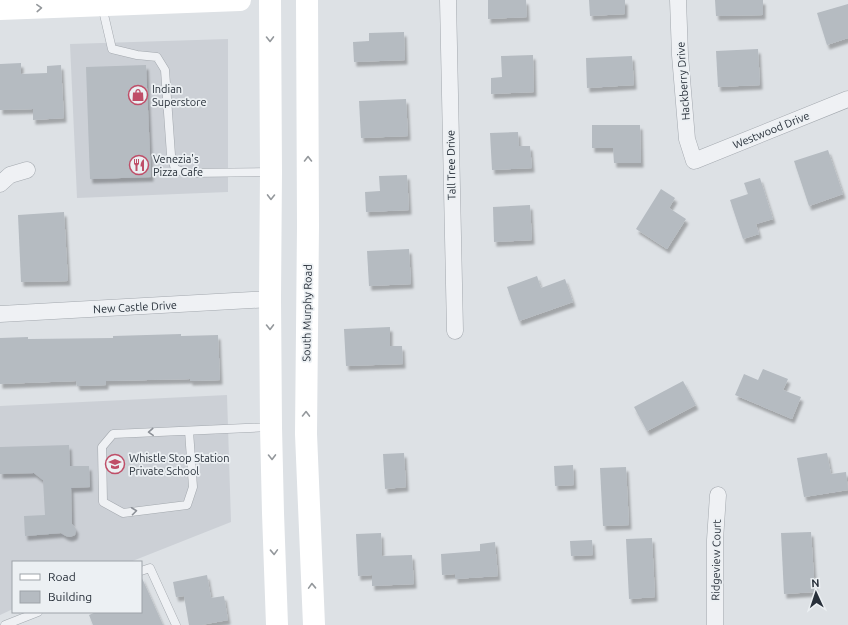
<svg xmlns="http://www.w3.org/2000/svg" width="848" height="625" font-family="Ubuntu,sans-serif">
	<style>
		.built { fill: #ccd0d6 }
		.building { fill: #b5bbc1; filter: url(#shadow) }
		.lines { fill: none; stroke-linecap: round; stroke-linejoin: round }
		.service-casing { stroke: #a3a8ae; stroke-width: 9 }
		.minor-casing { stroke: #a3a8ae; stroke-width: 17 }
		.service { stroke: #eff1f4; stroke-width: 8 }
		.minor { stroke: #eff1f4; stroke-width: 16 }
		.secondary { stroke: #fff; stroke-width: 22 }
		.oneway { stroke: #94989c }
		.oneway2 { stroke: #8c9097 }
		.labels { text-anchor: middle; stroke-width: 3.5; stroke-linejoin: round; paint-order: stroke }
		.street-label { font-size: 11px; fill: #28303a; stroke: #ecf0f3 }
		.poi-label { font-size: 11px; fill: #28303a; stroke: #ecf0f3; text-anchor: start }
	</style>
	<defs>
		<filter id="shadow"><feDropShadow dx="2.5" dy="4.5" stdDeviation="1" flood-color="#0004"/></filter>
	</defs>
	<rect width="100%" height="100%" fill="#dde1e5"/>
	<!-- built -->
	<g class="built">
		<path d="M 228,39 L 228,192 L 77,198 L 70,44 Z"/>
		<path d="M 227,395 L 231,522 L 130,562 L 13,562 L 13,609 L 0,615 L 0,406 Z"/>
	</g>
	<!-- building -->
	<g class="building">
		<path d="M 488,0 L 526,0 L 527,17 L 488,19 Z"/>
		<path d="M 589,0 L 625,0 L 625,14 L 590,16 Z"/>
		<path d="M 715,0 L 763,0 L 763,15 L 716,16 Z"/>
		<path d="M 848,4 L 848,38 L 827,45 L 817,13 Z"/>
		<path d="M 404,32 L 405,60 L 354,62 L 353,42 L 369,41 L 369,33 Z"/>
		<path d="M 758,49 L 760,85 L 718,87 L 716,51 Z"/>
		<path d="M 533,55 L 534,92 L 491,94 L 491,78 L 502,77 L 501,56 Z"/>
		<path d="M 632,56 L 634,85 L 587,88 L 586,58 Z"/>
		<path d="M 21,63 L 21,74 L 47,73 L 47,66 L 61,65 L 64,118 L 33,120 L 33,109 L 0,110 L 0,64 Z"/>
		<path d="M 146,65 L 151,177 L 90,179 L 86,67 Z"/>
		<path d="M 406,99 L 408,136 L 361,138 L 359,101 Z"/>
		<path d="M 592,125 L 640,125 L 641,163 L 614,163 L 613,148 L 592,148 Z"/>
		<path d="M 518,132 L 519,146 L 530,146 L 532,168 L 492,170 L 490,133 Z"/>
		<path d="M 828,150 L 843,194 L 809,206 L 794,161 Z"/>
		<path d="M 407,175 L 409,210 L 366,212 L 365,192 L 380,191 L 379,176 Z"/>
		<path d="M 760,178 L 773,219 L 756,224 L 759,234 L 743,239 L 730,200 L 748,194 L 744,183 Z"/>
		<path d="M 661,189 L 675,198 L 669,208 L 686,219 L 667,249 L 636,229 Z"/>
		<path d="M 530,205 L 532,240 L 494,242 L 493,207 Z"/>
		<path d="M 64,212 L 68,281 L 21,282 L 18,215 Z"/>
		<path d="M 409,249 L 411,284 L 369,286 L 367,251 Z"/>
		<path d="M 537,276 L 541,288 L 565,279 L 573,302 L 519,321 L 507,287 Z"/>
		<path d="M 390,327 L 390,346 L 402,346 L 403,364 L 346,366 L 344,329 Z"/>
		<path d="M 181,334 L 181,336 L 218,335 L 220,380 L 190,381 L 190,379 L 106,381 L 106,385 L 77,386 L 76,381 L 0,384 L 0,338 L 28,337 L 28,339 L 113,338 L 113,336 Z"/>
		<path d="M 763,369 L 788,379 L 783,390 L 801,397 L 792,419 L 735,395 L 744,374 L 758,380 Z"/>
		<path d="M 683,381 L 696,405 L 647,431 L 634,407 Z"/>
		<path d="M 69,445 L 70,466 L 89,466 L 90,487 L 71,488 L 72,524 L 76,529 L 75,535 L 70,537 L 66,536 L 61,533 L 25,536 L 24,516 L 45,515 L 43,480 L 34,473 L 0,474 L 0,447 Z"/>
		<path d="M 404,453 L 406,487 L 385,489 L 383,454 Z"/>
		<path d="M 827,453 L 831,474 L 846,472 L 848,490 L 804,497 L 797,458 Z"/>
		<path d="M 573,465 L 574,485 L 555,486 L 554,466 Z"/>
		<path d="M 626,467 L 629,525 L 603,526 L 600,468 Z"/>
		<path d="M 811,532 L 815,592 L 784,594 L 781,533 Z"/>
		<path d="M 381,533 L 382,556 L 412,555 L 414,584 L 372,586 L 372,575 L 358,576 L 356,534 Z"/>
		<path d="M 652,538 L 655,597 L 629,599 L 626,539 Z"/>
		<path d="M 592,540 L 593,555 L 571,556 L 570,541 Z"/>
		<path d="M 495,542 L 498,576 L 455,579 L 455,574 L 442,575 L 441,554 L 480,551 L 480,544 Z"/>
		<path d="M 207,575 L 211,598 L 224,596 L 228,620 L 201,625 L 189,625 L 184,596 L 176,597 L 173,582 Z"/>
		<path d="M 141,576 L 163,625 L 93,625 L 89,615 L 96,612 L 141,612 Z"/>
	</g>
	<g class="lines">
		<defs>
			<g id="service">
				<path d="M 102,6 L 112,49 L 137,55 L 157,57 L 165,70 L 171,155 L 175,169 L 186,173 L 271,172"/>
				<path d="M 189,431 L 193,487 L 187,505 L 123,513 L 103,502 L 102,447 L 113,434 L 270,427"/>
				<path d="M 141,571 L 150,568 L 176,625"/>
				<path d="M 5,625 L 38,612"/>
			</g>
			<g id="minor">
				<path d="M 448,0 L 455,331"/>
				<path d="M 678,0 L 680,55 L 687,139 L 694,161 L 848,99"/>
				<path d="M 0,184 L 10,175 L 27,170"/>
				<path d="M 0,314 L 270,299"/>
				<path d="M 715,625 L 715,540 L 718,495"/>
			</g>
		</defs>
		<!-- service casing -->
		<use href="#service" class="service-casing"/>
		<!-- minor casing -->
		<use href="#minor" class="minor-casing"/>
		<!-- service -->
		<use href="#service" class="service"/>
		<!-- minor -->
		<use href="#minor" class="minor"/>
		<!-- secondary -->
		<g class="secondary">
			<path d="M 270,0 L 271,172 L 270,299 L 271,427 L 273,513 L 277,625"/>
			<path d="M 307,0 L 308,226 L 306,434 L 314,625"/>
			<path d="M 0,9 L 240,0"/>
		</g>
	</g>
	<!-- one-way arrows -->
	<defs><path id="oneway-chevron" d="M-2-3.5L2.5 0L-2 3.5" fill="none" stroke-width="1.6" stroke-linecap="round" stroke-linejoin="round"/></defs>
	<g class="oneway">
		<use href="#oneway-chevron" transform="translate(39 8) rotate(-3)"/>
		<use href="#oneway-chevron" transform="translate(270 39) rotate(89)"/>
		<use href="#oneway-chevron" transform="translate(308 159) rotate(-90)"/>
		<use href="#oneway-chevron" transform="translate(271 197) rotate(91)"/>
		<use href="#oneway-chevron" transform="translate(270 327) rotate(89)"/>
		<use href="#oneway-chevron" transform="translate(306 414) rotate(-89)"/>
		<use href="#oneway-chevron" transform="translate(272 457) rotate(89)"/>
		<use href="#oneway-chevron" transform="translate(274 552) rotate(88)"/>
		<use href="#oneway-chevron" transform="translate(312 586) rotate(-92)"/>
	</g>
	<g class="oneway2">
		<use href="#oneway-chevron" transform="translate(151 432) rotate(177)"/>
		<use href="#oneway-chevron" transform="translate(134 511) rotate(-7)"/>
	</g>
	<!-- icons -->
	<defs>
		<symbol id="shop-ring" viewBox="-11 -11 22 22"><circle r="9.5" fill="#ecf0f3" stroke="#bf4e68" stroke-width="1.5"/><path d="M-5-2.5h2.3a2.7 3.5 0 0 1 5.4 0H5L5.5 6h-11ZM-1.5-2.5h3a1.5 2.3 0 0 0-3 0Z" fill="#bf4e68"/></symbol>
		<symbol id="restaurant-ring" viewBox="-11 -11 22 22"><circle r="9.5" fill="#ecf0f3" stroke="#bf4e68" stroke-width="1.5"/><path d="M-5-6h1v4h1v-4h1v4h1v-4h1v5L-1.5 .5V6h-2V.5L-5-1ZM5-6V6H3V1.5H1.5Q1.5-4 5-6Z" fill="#bf4e68"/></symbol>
		<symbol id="school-ring" viewBox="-11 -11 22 22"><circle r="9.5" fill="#ecf0f3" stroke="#bf4e68" stroke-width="1.5"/><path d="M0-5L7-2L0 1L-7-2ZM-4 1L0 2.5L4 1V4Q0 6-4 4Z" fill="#bf4e68"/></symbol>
	</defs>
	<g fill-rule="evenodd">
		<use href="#shop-ring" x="127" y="84" width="22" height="22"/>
		<use href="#restaurant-ring" x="128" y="154" width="22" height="22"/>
		<use href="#school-ring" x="104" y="453" width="22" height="22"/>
	</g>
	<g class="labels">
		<!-- street labels -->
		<g class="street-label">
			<text transform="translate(683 81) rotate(-94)" y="4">Hackberry Drive</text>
			<text transform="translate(771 130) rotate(-22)" y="4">Westwood Drive</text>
			<text transform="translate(451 165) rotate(-91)" y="4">Tall Tree Drive</text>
			<text transform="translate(135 307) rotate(-3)" y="4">New Castle Drive</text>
			<text transform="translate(307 313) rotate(-89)" y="4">South Murphy Road</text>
			<text transform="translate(716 560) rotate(-89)" y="4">Ridgeview Court</text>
		</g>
		<!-- poi labels -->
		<g class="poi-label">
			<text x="152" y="93">Indian<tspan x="152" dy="13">Superstore</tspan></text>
			<text x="153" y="163">Venezia's<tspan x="153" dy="13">Pizza Cafe</tspan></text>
			<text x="129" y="462">Whistle Stop Station<tspan x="129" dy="13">Private School</tspan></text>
		</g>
	</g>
	<!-- legend -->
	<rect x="12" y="561" width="130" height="52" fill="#ecf0f3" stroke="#9ea3a9"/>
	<rect x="20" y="574" width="20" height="6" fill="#ffffff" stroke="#9ea3a9"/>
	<text x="48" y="581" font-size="12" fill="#28303a">Road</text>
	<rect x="20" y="591" width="20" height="12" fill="#b5bbc1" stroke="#9ea3a9"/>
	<text x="48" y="601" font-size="12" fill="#28303a">Building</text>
	<!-- north arrow -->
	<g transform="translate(816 593) rotate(357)" stroke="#ecf0f3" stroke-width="3" paint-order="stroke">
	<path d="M0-3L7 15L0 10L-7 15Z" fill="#28303a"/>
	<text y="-6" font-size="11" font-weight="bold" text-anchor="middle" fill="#28303a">N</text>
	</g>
</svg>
